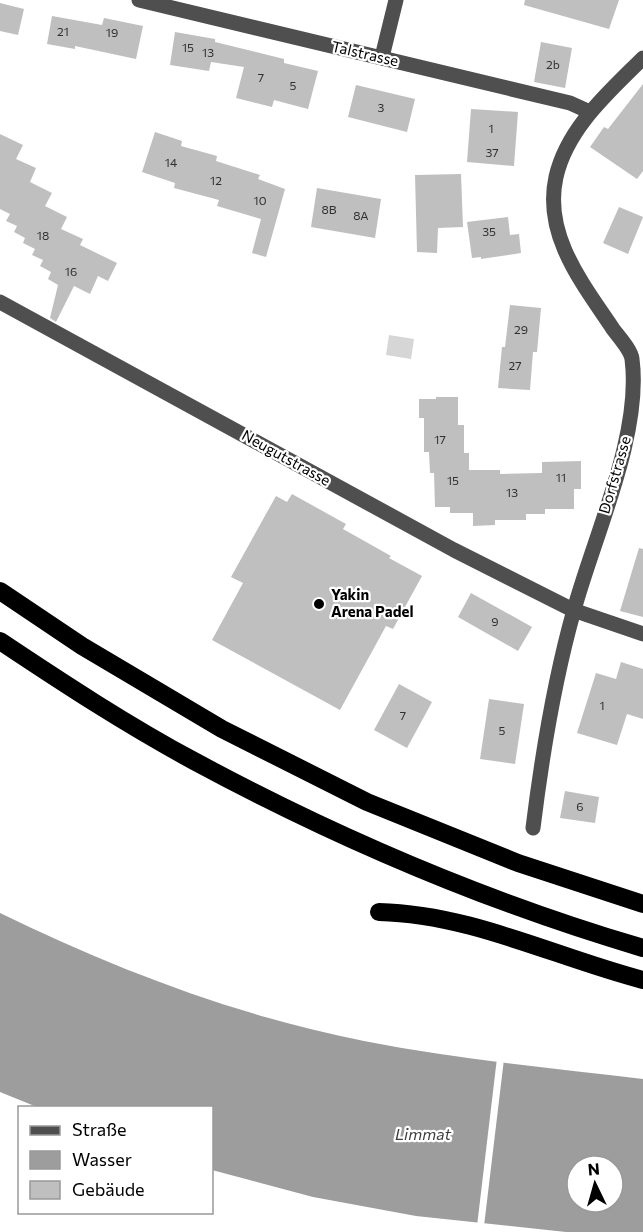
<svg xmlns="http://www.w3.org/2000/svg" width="643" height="1232" font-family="Commissioner,sans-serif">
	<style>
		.green { fill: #d6d6d6 }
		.water { fill: #9d9d9d; fill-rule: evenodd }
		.pier { fill: #fff }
		.building { fill: #bfbfbf }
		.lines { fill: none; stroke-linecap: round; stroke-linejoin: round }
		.minor { stroke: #4f4f4f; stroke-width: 15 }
		.highway { stroke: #000; stroke-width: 18 }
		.poi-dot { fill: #000; stroke: #fff; stroke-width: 2 }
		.labels { text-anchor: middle; stroke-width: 4.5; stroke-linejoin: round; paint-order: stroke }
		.number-label { font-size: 12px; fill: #303030 }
		.street-label { font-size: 15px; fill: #000; stroke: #fff }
		.poi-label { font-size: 15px; font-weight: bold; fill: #000; stroke: #fff; text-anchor: start }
		.water-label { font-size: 16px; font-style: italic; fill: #3e3e3e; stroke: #fff }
	</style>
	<rect width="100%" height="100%" fill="#fff"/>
	<!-- green -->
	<path class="green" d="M 389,335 L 414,339 L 411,359 L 386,355 Z"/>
	<!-- water -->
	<path class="water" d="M 0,913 C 115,969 237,1016 364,1041 C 456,1059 550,1068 643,1079 L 643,1232 L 566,1232 L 416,1216 L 313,1197 L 212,1170 L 212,1108 L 37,1107 L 0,1092 ZM 577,1166 L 613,1166 L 613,1202 L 577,1202 Z"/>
	<!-- pier -->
	<path class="pier" d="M 497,1058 L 504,1059 L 484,1226 L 477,1226 Z"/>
	<!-- building -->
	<g class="building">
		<path d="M 525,0 L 619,0 L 609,29 L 524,5 Z"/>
		<path d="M 0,3 L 24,9 L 18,35 L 0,31 Z"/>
		<path d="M 52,16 L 102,25 L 104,18 L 143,26 L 136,59 L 75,46 L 75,49 L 47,44 Z"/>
		<path d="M 175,32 L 215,39 L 215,42 L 284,59 L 284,63 L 318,71 L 308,109 L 274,100 L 272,107 L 236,98 L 244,67 L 211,62 L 209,71 L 170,65 Z"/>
		<path d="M 541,42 L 572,48 L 565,88 L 534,82 Z"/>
		<path d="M 643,84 L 643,171 L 637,179 L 590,147 L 604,127 L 608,129 Z"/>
		<path d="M 356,85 L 415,99 L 407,132 L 348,117 Z"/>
		<path d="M 471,109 L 518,112 L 514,166 L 467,162 Z"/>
		<path d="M 155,132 L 182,141 L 181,146 L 217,156 L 216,161 L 260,175 L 258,179 L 285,189 L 266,257 L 252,253 L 261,219 L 217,206 L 219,200 L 174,188 L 175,183 L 142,172 Z"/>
		<path d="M 0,134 L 23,145 L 16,159 L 36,168 L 30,182 L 52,193 L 45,206 L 67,217 L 61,229 L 83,239 L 80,245 L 117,263 L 108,281 L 98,276 L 90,294 L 74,286 L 56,322 L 50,318 L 58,285 L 48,279 L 51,272 L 40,266 L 43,260 L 32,255 L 35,249 L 23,243 L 25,238 L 14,232 L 17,226 L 6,221 L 10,214 L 0,209 Z"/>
		<path d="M 461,174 L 463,227 L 438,228 L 437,253 L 417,252 L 415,175 Z"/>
		<path d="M 317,188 L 381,199 L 375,238 L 311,227 Z"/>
		<path d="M 619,207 L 643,217 L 628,254 L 603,243 Z"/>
		<path d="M 508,217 L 510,235 L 519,234 L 521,253 L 481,259 L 481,257 L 472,258 L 467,222 Z"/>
		<path d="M 510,305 L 541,308 L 537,352 L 533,352 L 530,390 L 498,388 L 502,347 L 505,347 Z"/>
		<path d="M 436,397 L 458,397 L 458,425 L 464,425 L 464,453 L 469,453 L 469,470 L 500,470 L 500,474 L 542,473 L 542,462 L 581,461 L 581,489 L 574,489 L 574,509 L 545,509 L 545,514 L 526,514 L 526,520 L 495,520 L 495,525 L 473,526 L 473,513 L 450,513 L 450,507 L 435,507 L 434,473 L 430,473 L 429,452 L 424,452 L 424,418 L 419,418 L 419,399 L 436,399 Z"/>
		<path d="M 292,494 L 346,524 L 343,529 L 391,556 L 389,558 L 422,576 L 393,629 L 386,626 L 340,710 L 212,640 L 243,583 L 231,577 L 276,496 L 287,502 Z"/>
		<path d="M 639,548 L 643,549 L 643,617 L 620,611 Z"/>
		<path d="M 471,593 L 532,627 L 518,651 L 458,617 Z"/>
		<path d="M 621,662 L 643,669 L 643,719 L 627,714 L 617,745 L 577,733 L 596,673 L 616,679 Z"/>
		<path d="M 399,684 L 432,702 L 407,748 L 374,730 Z"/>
		<path d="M 489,699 L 524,704 L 515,764 L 480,759 Z"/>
		<path d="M 565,791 L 599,797 L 595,823 L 560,818 Z"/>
	</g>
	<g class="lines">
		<!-- minor -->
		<g class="minor">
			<path d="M 139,0 L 570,103 L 590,112"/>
			<path d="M 382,57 L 396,0"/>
			<path d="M 0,302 L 454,550 L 573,610 L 643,634"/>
			<path d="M 533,828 C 542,755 554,681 574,610 C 594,536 642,435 632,359 C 631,350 619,337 613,329 C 583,284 543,235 556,177 C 567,128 609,92 643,58"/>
		</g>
		<!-- highway -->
		<g class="highway">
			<path d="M 0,591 L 82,646 L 222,729 L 367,802 L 518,863 L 643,904"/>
			<path d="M 0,641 C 63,683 127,725 194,761 C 337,838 487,902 643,948"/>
			<path d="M 379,912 C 470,914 555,957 643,980"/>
		</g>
	</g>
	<!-- markers -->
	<circle class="poi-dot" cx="319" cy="604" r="6"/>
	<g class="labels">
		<!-- number labels -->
		<g class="number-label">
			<text x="63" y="36">21</text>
			<text x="112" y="37">19</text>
			<text x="188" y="52">15</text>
			<text x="208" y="57">13</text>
			<text x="553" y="69">2b</text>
			<text x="261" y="82">7</text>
			<text x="293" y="90">5</text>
			<text x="381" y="112">3</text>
			<text x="491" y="133">1</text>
			<text x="492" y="157">37</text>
			<text x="171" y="167">14</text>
			<text x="216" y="185">12</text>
			<text x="260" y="205">10</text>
			<text x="329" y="214">8B</text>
			<text x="361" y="220">8A</text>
			<text x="489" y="236">35</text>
			<text x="43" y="240">18</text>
			<text x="71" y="276">16</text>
			<text x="521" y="334">29</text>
			<text x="515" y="370">27</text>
			<text x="440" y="444">17</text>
			<text x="561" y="482">11</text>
			<text x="453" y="485">15</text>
			<text x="512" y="497">13</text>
			<text x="495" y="626">9</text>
			<text x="602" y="710">1</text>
			<text x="403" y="720">7</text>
			<text x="502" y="735">5</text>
			<text x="580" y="811">6</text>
		</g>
		<!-- street labels -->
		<g class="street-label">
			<text transform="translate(365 54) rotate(13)" y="5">Talstrasse</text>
			<text transform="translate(286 458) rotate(29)" y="5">Neugutstrasse</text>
			<text transform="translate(615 475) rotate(-74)" y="5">Dorfstrasse</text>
		</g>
		<!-- poi labels -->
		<g class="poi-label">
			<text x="331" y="600">Yakin<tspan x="331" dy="17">Arena Padel</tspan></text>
		</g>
		<!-- water labels -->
		<g class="water-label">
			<text x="423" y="1140">Limmat</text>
		</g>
	</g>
	<!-- legend -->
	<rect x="18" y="1106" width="195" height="108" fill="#ffffff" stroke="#999999" stroke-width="1.5"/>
	<rect x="30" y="1126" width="30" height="9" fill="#4f4f4f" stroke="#999999" stroke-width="1.5"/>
	<text x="72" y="1136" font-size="18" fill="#000000">Straße</text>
	<rect x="30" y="1151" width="30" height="18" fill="#9d9d9d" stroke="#999999" stroke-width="1.5"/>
	<text x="72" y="1166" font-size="18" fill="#000000">Wasser</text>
	<rect x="30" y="1181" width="30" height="18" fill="#bfbfbf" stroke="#999999" stroke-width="1.5"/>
	<text x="72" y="1196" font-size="18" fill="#000000">Gebäude</text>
	<!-- north arrow -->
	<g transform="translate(595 1184) rotate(355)"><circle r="28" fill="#ffffff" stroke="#999999" stroke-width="1.5"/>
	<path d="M0-4.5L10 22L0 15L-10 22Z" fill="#000000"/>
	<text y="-9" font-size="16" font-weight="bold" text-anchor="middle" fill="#000000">N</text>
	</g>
</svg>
